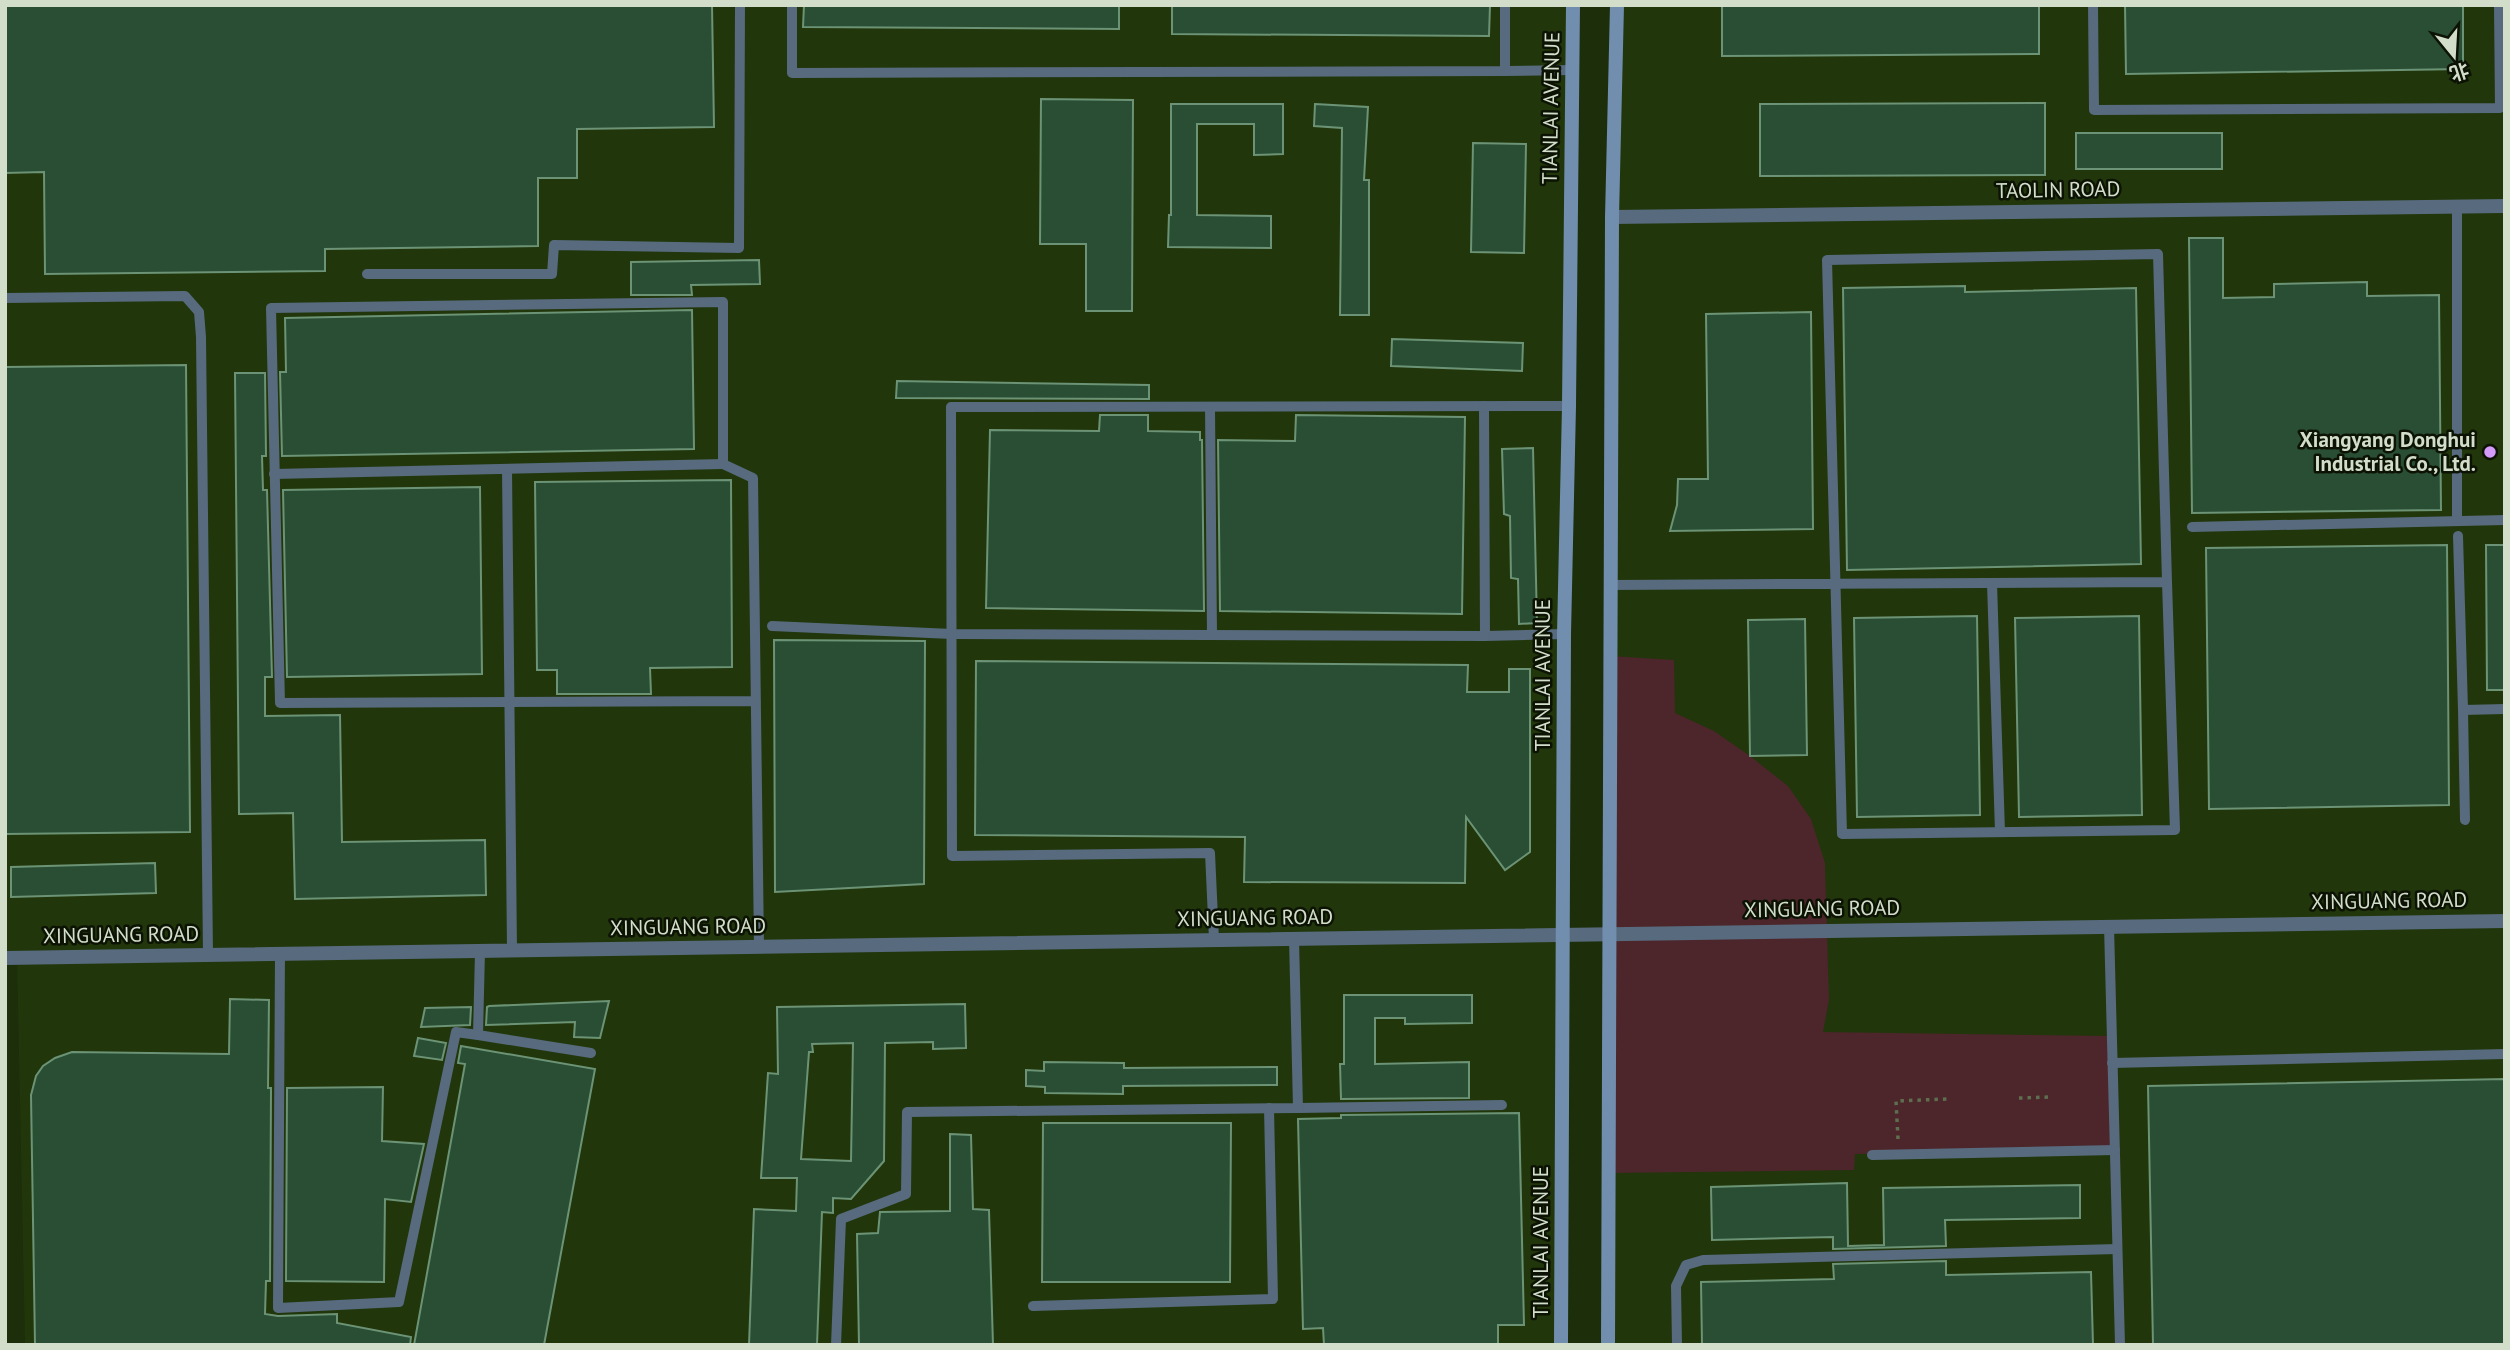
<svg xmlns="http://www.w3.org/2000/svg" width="2510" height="1350" font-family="'PT Sans','Noto Sans SC',sans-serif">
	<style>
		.built { fill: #21360a }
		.green { fill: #4c262b }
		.building { fill: #294e34; stroke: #6c9375; stroke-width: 2; fill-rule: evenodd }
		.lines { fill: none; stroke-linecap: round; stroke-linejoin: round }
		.path { stroke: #5e6e4f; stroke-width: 3.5; stroke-dasharray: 3.5 5; stroke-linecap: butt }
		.service { stroke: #576a7e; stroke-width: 10 }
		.tertiary { stroke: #576a7e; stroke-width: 14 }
		.secondary { stroke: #718eaf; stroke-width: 14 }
		.poi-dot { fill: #d59bfa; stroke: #0c1305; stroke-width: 2.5 }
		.labels { text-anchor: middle; stroke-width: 5; stroke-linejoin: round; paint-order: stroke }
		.street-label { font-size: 21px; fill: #d2dec9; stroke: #0c1305 }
		.poi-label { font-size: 21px; font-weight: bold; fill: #d2dec9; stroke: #0c1305; text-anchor: end }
	</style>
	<rect width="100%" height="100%" fill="#1c2e0a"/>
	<!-- built -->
	<g class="built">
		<path d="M 5,5 L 1573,5 L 1561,1345 L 25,1345 L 17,959 L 5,958 Z"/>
		<path d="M 1617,5 L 2505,5 L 2505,1345 L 1608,1345 Z"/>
	</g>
	<!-- green -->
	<path class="green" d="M 1610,656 L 1674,660 L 1675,713 L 1714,731 L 1750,756 L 1788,786 L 1811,819 L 1825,863 L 1829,1000 L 1823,1032 L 2112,1036 L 2115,1150 L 1855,1154 L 1854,1170 L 1609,1173 Z"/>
	<!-- building -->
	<g class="building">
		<path d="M 5,5 L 712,5 L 714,127 L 577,129 L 577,178 L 538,178 L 538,246 L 325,249 L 325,271 L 45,274 L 44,172 L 5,173 Z"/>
		<path d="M 804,5 L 1119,5 L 1119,29 L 803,27 Z"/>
		<path d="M 1172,5 L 1490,5 L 1489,36 L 1172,34 Z"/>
		<path d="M 1722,5 L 2039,5 L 2039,54 L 1722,56 Z"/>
		<path d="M 2125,5 L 2463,5 L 2463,69 L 2126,74 Z"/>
		<path d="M 1041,99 L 1133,100 L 1132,311 L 1086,311 L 1086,244 L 1040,244 Z"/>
		<path d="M 2045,103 L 2045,175 L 1760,176 L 1760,104 Z"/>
		<path d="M 1171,104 L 1283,104 L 1283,154 L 1254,155 L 1254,124 L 1197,124 L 1197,215 L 1271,216 L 1271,248 L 1168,247 L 1169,215 L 1171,215 Z"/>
		<path d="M 1315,104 L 1368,107 L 1364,180 L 1369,180 L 1369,315 L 1340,315 L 1342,128 L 1314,126 Z"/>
		<rect x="2076" y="133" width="146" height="36"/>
		<path d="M 1473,143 L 1526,144 L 1524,253 L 1471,252 Z"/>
		<path d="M 2189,238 L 2223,238 L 2223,298 L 2274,297 L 2274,284 L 2367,282 L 2367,296 L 2439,295 L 2441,510 L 2192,513 Z"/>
		<path d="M 759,260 L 760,284 L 691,285 L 692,295 L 631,295 L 631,262 Z"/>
		<path d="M 1965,286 L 1965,292 L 2136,288 L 2141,564 L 1847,570 L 1843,288 Z"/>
		<path d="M 692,310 L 694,449 L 282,456 L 280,372 L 286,372 L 285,318 Z"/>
		<path d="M 1811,312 L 1813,529 L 1670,531 L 1677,505 L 1678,479 L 1708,479 L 1706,314 Z"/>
		<path d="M 1392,339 L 1523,343 L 1522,371 L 1391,366 Z"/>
		<path d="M 186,365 L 190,832 L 5,834 L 5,367 Z"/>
		<path d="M 235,373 L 265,373 L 266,456 L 262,456 L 263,490 L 267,490 L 272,677 L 265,677 L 265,716 L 340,715 L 342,842 L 485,840 L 486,895 L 295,899 L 293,813 L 239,814 Z"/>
		<path d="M 897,381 L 1149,385 L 1149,399 L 896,398 Z"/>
		<path d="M 1100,415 L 1148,415 L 1148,431 L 1200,432 L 1200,440 L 1202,440 L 1204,611 L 986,608 L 990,430 L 1099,431 Z"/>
		<path d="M 1296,415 L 1465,417 L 1462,614 L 1220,611 L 1218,440 L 1295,441 Z"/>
		<path d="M 1533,448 L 1537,623 L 1519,624 L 1518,579 L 1511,578 L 1510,516 L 1504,514 L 1502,449 Z"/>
		<path d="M 731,480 L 732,667 L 650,668 L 651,694 L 557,694 L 557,670 L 537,670 L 535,482 Z"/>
		<path d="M 480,487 L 482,674 L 287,677 L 283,490 Z"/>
		<path d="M 2447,545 L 2449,805 L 2209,809 L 2206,548 Z"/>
		<path d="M 2486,545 L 2505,545 L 2505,690 L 2487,690 Z"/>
		<path d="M 1977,616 L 1980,815 L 1857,817 L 1854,618 Z"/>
		<path d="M 2139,616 L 2142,815 L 2019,817 L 2015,618 Z"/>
		<path d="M 1805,619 L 1807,755 L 1750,756 L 1748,620 Z"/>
		<path d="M 774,640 L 925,641 L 924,884 L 775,892 Z"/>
		<path d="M 976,661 L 1468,665 L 1467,692 L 1509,692 L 1509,669 L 1530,669 L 1530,852 L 1505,870 L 1466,817 L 1465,883 L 1244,882 L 1245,837 L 975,835 Z"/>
		<path d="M 155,863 L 156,893 L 11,897 L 11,867 Z"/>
		<path d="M 1344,995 L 1472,995 L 1472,1023 L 1405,1024 L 1405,1018 L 1375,1018 L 1375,1064 L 1469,1062 L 1469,1098 L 1341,1099 L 1340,1064 L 1344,1064 Z"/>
		<path d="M 230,999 L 269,1000 L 268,1088 L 271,1088 L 270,1281 L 266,1281 L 265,1314 L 278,1316 L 337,1314 L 337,1323 L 411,1337 L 410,1345 L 35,1345 L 31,1095 L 36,1076 L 43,1066 L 55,1058 L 72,1052 L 229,1054 Z"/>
		<path d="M 609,1001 L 600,1038 L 574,1037 L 575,1022 L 486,1025 L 487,1007 L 489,1006 Z"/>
		<path d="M 965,1004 L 966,1048 L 933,1049 L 933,1042 L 885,1043 L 884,1161 L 851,1199 L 833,1198 L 833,1213 L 822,1212 L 817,1345 L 749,1345 L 754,1209 L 796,1211 L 797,1178 L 761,1178 L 768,1073 L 778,1074 L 777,1007 ZM 853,1043 L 851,1161 L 801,1159 L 809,1052 L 813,1052 L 812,1044 Z"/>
		<path d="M 471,1007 L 470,1025 L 421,1027 L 425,1008 Z"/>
		<path d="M 418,1038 L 446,1043 L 442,1060 L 414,1056 Z"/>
		<path d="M 461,1046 L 595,1069 L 544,1345 L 414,1345 L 465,1064 L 458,1063 Z"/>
		<path d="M 1044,1062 L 1124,1063 L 1124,1068 L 1277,1067 L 1277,1085 L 1123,1086 L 1123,1094 L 1045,1093 L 1045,1087 L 1026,1086 L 1026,1070 L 1044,1071 Z"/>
		<path d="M 2505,1079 L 2505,1345 L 2153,1345 L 2148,1086 Z"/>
		<path d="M 383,1087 L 382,1141 L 424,1144 L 411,1202 L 385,1199 L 384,1282 L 286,1281 L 287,1088 Z"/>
		<path d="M 1519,1113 L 1524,1325 L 1498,1325 L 1498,1345 L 1324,1345 L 1323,1328 L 1303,1329 L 1298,1119 L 1341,1118 L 1341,1115 Z"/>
		<path d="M 1043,1123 L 1231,1123 L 1230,1282 L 1042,1282 Z"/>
		<path d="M 950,1134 L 971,1135 L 973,1209 L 989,1210 L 993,1345 L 859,1345 L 857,1234 L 878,1233 L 880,1212 L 950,1211 Z"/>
		<path d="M 1847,1183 L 1848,1246 L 1884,1245 L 1883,1188 L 2080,1185 L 2080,1218 L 1945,1220 L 1946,1246 L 1833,1249 L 1833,1237 L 1712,1240 L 1711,1187 Z"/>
		<path d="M 1946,1261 L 1946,1275 L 2091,1272 L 2093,1345 L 1702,1345 L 1701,1282 L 1834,1279 L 1833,1264 Z"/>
	</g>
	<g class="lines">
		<!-- path -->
		<g class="path">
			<path d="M 2019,1098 L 2051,1097"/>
			<path d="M 1898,1139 L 1896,1101 L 1947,1099"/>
		</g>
		<!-- service -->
		<g class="service">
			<path d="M 792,5 L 792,73 L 1505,71 L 1505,5"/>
			<path d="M 2093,5 L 2094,110 L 2500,108 L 2499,5"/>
			<path d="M 1505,71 L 1573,70"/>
			<path d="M 2457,206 L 2457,521"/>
			<path d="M 367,274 L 552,274 L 554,245 L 739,248 L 740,5"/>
			<path d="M 5,298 L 185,296 L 199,312 L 201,337 L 208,954"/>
			<path d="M 1484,406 L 1485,636 L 1564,634"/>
			<path d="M 1210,407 L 1212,635"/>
			<path d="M 507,469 L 512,950"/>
			<path d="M 274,474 L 723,464"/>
			<path d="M 2192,527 L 2505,520"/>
			<path d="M 2458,536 L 2463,710 L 2505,709"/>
			<path d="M 1992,583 L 2000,832"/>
			<path d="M 1610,585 C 1796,584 1981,583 2167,582 L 2158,254 L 1827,260 L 1842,834 L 2175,830 L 2167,582"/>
			<path d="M 772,626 L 952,634 L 1485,636"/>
			<path d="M 756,701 L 280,703 L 271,308 L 723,302 L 723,464 L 753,478 L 759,947"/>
			<path d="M 2463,710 L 2465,820"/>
			<path d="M 2109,926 L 2120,1345"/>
			<path d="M 1214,940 L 1210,853 L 952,856 L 951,407 L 1569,406"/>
			<path d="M 280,953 L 278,1308 L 399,1302 L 456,1032 L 478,1035 L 480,951"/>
			<path d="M 478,1035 L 591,1053"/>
			<path d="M 2112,1063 L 2505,1054"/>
			<path d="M 1298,1108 L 1502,1105"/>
			<path d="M 1872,1155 L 2115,1150"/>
			<path d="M 1033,1306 L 1273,1299 L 1269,1108"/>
			<path d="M 836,1345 L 841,1219 L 906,1194 L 907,1112 L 1298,1108 L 1294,938"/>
			<path d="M 1677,1345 L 1676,1286 L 1686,1265 L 1703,1260 L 2117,1249"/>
		</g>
		<!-- tertiary -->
		<g class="tertiary">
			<path d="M 1612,217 L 2505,206"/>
			<path d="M 5,958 L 2505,921"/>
		</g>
		<!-- secondary -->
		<g class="secondary">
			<path d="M 1561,1345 L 1564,634 L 1569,406 L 1573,5"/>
			<path d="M 1608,1345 L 1612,217 L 1617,5"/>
		</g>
	</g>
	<!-- markers -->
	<circle class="poi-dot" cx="2490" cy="452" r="7"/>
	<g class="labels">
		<!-- street labels -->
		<g class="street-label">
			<text transform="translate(1551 108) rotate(-89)" y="7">TIANLAI AVENUE</text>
			<text transform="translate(2058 190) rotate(-1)" y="7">TAOLIN ROAD</text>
			<text transform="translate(1543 675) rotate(-90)" y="7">TIANLAI AVENUE</text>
			<text transform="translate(2389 901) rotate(-1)" y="7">XINGUANG ROAD</text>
			<text transform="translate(1822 909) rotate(-1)" y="7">XINGUANG ROAD</text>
			<text transform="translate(1255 918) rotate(-1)" y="7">XINGUANG ROAD</text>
			<text transform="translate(688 927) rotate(-1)" y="7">XINGUANG ROAD</text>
			<text transform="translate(121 935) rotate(-1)" y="7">XINGUANG ROAD</text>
			<text transform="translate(1541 1242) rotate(-90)" y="7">TIANLAI AVENUE</text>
		</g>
		<!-- poi labels -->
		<g class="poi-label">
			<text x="2476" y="447">Xiangyang Donghui<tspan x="2476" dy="24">Industrial Co., Ltd.</tspan></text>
		</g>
	</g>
	<!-- border -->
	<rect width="2510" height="1350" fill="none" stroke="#d2dec9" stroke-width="14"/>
	<!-- north arrow -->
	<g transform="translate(2454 56) rotate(162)" stroke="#0c1305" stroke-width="5" paint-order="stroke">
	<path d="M0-5L12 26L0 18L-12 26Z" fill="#d2dec9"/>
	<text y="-10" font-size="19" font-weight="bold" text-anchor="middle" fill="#d2dec9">北</text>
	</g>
</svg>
